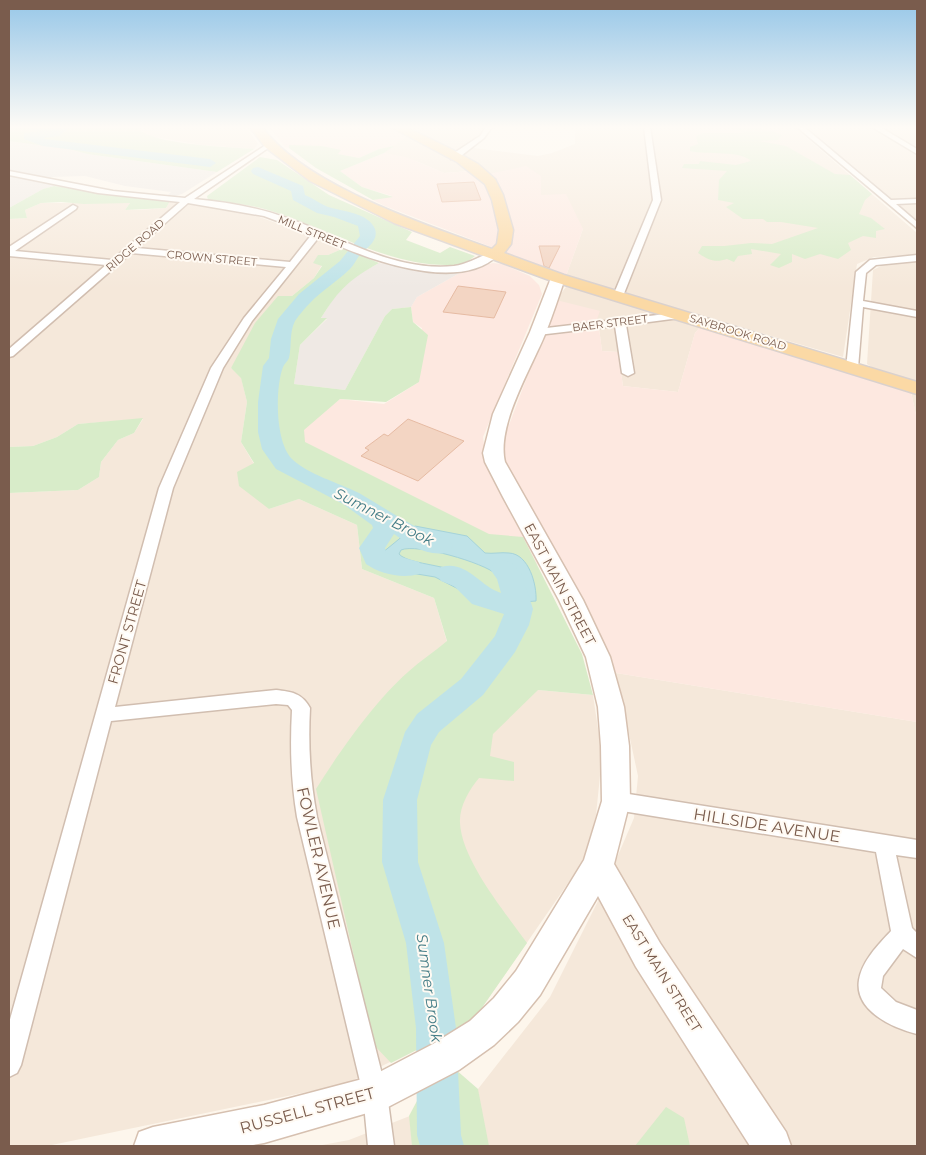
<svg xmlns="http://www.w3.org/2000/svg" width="926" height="1155" font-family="Montserrat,sans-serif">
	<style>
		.residential { fill: #f5e8da }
		.commercial { fill: #fde8e0 }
		.industrial { fill: #efe9e4 }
		.green { fill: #d8ecc9 }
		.water { fill: #bfe3e8; stroke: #a5d3da }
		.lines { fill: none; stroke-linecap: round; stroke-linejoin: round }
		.river { fill: #bfe3e8; fill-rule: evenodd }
		.building { fill: #f3d5c3; stroke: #e6bba3 }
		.street-casing { stroke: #d1beb0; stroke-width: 3 }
		.secondary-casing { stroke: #d6c0b0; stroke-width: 3 }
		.primary-casing { stroke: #dad1cd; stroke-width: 3 }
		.street { fill: #fff; fill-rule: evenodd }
		.secondary { fill: #fff; fill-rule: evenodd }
		.primary { fill: #fbd9a5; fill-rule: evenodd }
		.labels { text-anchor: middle; stroke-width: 4; stroke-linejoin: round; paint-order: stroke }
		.far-street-label { font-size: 11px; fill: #7a5c4d; stroke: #fffaf3 }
		.street-label { font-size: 14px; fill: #7a5c4d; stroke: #fffaf3 }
		.water-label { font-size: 15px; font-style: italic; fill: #437c86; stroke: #fffaf3 }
		.near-street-label { font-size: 16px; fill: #7a5c4d; stroke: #fffaf3 }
	</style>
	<rect width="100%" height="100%" fill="#fdf6ec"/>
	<!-- residential -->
	<g class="residential">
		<path d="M 138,127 L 246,127 L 258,144 L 254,149 L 202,145 L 149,136 Z"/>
		<path d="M 403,127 L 484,127 L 482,132 L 449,159 L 469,171 L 444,173 L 416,161 L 384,153 L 411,132 Z"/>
		<path d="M 575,127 L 794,127 L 917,233 L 917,255 L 874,257 L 857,264 L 843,357 L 566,276 L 583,229 L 540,195 L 488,174 L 462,157 L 473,148 L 538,156 L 552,153 L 575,144 Z"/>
		<path d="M 807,127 L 917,127 L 917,220 Z"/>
		<path d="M 170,201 L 254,215 L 344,248 L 328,255 L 314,278 L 292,296 L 231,368 L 241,377 L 247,402 L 241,442 L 254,464 L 269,509 L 299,499 L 357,525 L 362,569 L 434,598 L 447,642 L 538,690 L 593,695 L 602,756 L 596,815 L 584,860 L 472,1022 L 345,1084 L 47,1146 L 9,1146 L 9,493 L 78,490 L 99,477 L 101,462 L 118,440 L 134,433 L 143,419 L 78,424 L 57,437 L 33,446 L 9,447 L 9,219 L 27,218 L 25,210 L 41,203 L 130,203 L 125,210 L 139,210 L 166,208 Z"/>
		<path d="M 917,262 L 917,419 L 911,392 L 867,364 L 873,270 L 885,264 Z"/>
		<path d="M 566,287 L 596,293 L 702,325 L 695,333 L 678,392 L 623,386 L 618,352 L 602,351 L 599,328 L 556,300 Z"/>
		<path d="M 616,673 L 917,722 L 917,1146 L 317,1146 L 349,1140 L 478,1089 L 550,997 L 601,895 L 634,818 L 638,776 Z"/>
	</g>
	<!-- commercial -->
	<g class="commercial">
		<path d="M 269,127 L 403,127 L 412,132 L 394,146 L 379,149 L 359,158 L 337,154 L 340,151 L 289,145 L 289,148 L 285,147 Z"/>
		<path d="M 384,153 L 406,157 L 444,173 L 484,170 L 489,174 L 526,166 L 541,176 L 541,195 L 566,194 L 583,229 L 566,276 L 385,206 L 373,200 L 392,196 L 362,187 L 340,171 Z"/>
		<path d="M 493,263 L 502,264 L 530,276 L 539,285 L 542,294 L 483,437 L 487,468 L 538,565 L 291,436 L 340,399 L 384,404 L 419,382 L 422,328 L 413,322 L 411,307 L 417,297 L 465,270 Z"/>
		<path d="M 556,300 L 600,311 L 594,327 L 599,328 L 602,351 L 618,352 L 623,386 L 678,392 L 695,333 L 702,325 L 911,392 L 917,419 L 917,722 L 616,673 L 507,474 L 504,453 L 506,433 Z"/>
	</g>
	<!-- industrial -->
	<g class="industrial">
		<path d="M 15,140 L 69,149 L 87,154 L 217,172 L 182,194 L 175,196 L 168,195 L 171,192 L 125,186 L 85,176 L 51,177 L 54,186 L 43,189 L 9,208 L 9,141 Z"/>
		<path d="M 379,263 L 404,267 L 465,270 L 417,297 L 411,307 L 392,309 L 385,316 L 345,390 L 294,384 L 300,345 L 327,319 L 321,318 L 337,293 L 352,278 Z"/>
	</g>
	<!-- green -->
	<g class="green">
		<path d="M 9,127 L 138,127 C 147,145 233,147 254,149 L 217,172 L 87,154 L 69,149 L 9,141 Z"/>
		<path d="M 731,127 C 750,127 764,127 782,135 L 778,140 L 759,141 L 786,146 L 835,174 L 850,175 L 872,194 L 865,200 L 859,214 L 871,218 L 885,229 L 876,231 L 876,238 L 863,236 L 848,243 L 851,250 L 838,259 L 820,254 L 805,259 L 792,254 L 792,262 L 779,268 L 770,265 L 781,254 L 751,249 L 752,254 L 738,256 L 734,262 L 727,259 C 715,263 708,260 698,253 L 702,246 L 724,246 L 751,243 L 772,244 L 818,228 L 781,222 L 767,222 L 763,219 L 743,219 L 726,207 L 734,203 L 718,200 L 719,180 L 727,171 L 682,168 L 684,164 L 699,164 L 700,161 L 736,165 L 751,161 C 739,150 708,155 690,151 L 690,147 L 698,144 L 696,136 L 703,133 L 745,133 Z"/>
		<path d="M 289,145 L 322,146 L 341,150 L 338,154 L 359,158 L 379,149 L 394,146 L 384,153 L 340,171 L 362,187 L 393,197 L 373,200 L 316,168 L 289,148 Z"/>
		<path d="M 260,157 L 277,160 L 329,195 L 412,232 L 406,240 L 440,253 L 450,247 L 475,256 L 467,262 L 471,263 C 400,275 335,230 268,210 C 249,204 228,203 208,200 L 207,196 Z"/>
		<path d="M 54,186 L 170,201 L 166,208 L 125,210 L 130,203 L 84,204 L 61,202 L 41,203 L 25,210 L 27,218 L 9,219 L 9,208 L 43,189 Z"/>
		<path d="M 344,248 L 379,263 C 349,280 340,288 321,318 L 327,318 L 300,345 L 294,384 L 345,390 L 385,316 L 392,309 L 411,307 L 413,322 L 428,335 L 419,382 L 386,402 L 340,399 L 304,430 L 305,442 L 489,534 L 523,537 L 582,654 L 593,695 L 538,690 L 493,734 L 490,756 L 514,762 L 514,781 L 479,778 C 469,790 459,807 460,823 C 462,861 505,912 527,943 L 472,1022 L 391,1063 L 374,1045 L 316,789 C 340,751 374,702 408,672 C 420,661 434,652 447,641 L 434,598 L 362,569 L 357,525 L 299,499 L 269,509 L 239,486 L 237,472 L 254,463 L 241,442 L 247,402 L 241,378 L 231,368 L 255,323 L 278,296 L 292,296 L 314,278 L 322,266 L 313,263 L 318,255 L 328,255 Z"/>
		<path d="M 143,418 L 134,433 L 118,440 L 101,462 L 99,477 L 78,490 L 9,493 L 9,447 L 33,446 L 57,437 L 78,424 Z"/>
		<path d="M 455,1069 L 478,1089 L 489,1146 L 412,1146 L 409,1116 L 418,1099 Z"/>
		<path d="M 666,1107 L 684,1118 L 690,1146 L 635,1146 Z"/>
	</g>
	<!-- water -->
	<path class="water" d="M 415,526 L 467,536 L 485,553 C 493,554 501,552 509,553 C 529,554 537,585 536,601 L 522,602 L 509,597 C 503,592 503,580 496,574 C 484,563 417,543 401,550 L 399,554 C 411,568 477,563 479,592 L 470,595 L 435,577 L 393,570 L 371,562 Z"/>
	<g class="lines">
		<!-- river -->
		<g class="river">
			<path d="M 25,127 L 67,127 L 68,129 L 59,136 L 43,138 L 45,139 L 210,159 L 216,163 L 210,167 L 43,146 L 24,139 L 24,133 L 40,131 L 27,129 Z"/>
			<path d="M 258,167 L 303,186 L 305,195 C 313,198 320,204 328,207 C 342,211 369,213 375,229 C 379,241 366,248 359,256 C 356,260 354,265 350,269 C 338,281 322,290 310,303 C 305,308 299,315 295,321 C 289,333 292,345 289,358 C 288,361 284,364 283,367 C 275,388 275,442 292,459 C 307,474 339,483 359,493 C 389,510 416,531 449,540 L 453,546 L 449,552 C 429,558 410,545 394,534 L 385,548 L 386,553 L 419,562 L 423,568 L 419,574 C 402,579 380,574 366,564 L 359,548 L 373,528 L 372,525 L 343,504 L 276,469 L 262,449 L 258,432 L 258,402 L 263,366 L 269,358 L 271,339 L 278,319 L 299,294 L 340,261 L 360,236 L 358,226 L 334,217 L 317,213 L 293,200 L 291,191 L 253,174 L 251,171 L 253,168 Z"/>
			<path d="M 503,560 L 512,563 L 522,575 L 533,609 L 529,625 L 515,652 L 483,695 L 439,732 L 431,745 L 417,800 L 418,862 L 444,943 L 456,1028 L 461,1135 L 464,1146 L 420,1146 L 417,1135 L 416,1028 L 406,943 L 382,862 L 383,800 L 405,732 L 417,714 L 461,679 L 495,636 L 504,614 L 472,604 L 454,586 L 441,581 L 437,574 L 441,567 C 467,560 479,586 501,593 L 497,579 L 490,569 L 494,563 Z"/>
		</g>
	</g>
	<!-- building -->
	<g class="building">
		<path d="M 474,182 L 481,200 L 442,202 L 437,184 Z"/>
		<path d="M 539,246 L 560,246 L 549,268 L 544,266 Z"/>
		<path d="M 458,286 L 506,292 L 494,318 L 443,312 Z"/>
		<path d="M 408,419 L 464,441 L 418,481 L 361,456 L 369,450 L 365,448 L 384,434 L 388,436 Z"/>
	</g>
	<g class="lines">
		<defs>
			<g id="street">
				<path d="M 486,127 L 492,127 L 484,138 L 457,159 L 451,159 L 451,155 L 480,136 Z"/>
				<path d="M 644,127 L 650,127 L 661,200 L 623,296 L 618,299 L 613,296 L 653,200 Z"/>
				<path d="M 797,127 L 804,127 L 891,200 L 917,199 L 917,203 L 896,204 L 917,222 L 917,228 Z"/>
				<path d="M 872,127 L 880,127 L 917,149 L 917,154 Z"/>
				<path d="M 269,143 L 271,146 L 194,199 C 226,202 257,207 287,218 C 342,237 393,272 454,266 C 469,264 479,256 493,252 L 498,255 C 458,295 361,257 319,237 L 252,321 L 223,368 L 173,488 L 115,707 L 276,690 C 292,692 302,693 310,708 C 308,745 310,780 317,817 L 387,1094 L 394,1146 L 368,1146 L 363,1094 L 297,817 C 291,781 290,747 292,710 L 288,705 L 276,704 L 111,721 L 21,1065 L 17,1073 L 9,1077 L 9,1023 L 159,488 L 211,368 L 244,318 L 286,267 L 131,253 L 13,356 L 9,357 L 9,349 L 106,265 L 9,256 L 9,247 L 73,205 L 77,207 L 76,209 L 15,251 L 112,260 L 180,202 L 98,193 L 9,175 L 9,171 L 113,191 L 185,198 ZM 188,203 L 264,216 L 312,234 L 290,262 L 137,248 Z"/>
				<path d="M 917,255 L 917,261 L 876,265 L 866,273 L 863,301 L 917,311 L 917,317 L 863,307 L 858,368 L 852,371 L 848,370 L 846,368 L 856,272 L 870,260 Z"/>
				<path d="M 683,312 L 688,315 L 687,317 L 626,325 L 634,373 L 628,376 L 622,373 L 615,326 L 538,335 L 533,332 L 538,329 Z"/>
				<path d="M 616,792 L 917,840 L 917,858 L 896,855 L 912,928 L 917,933 L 917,958 L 903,949 L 883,976 L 881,988 L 896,1002 L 917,1010 L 917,1034 C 893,1028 854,1011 859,980 C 862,961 878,945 891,931 L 876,852 L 616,810 L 609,807 L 606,801 L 609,795 Z"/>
			</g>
			<path id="secondary" d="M 558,274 L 565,278 C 559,296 553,314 546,332 C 532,367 496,425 505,462 L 583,600 L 610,657 L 624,707 L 629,746 L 630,801 L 614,864 L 660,943 L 786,1132 L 791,1146 L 750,1146 L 636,967 L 598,896 L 540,995 L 518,1022 L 494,1045 L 459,1070 L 388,1107 L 264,1143 L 247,1146 L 134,1146 L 139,1132 L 153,1127 L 264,1105 L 370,1077 L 433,1044 L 470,1021 L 494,998 L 516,971 L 584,860 L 602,801 L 601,746 L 598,707 L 586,657 L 559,600 L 503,497 L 485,462 L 483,453 L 493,414 L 530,332 L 551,278 Z"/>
			<path id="primary" d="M 250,127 L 262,127 C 305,186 424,224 492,249 L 497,244 L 499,230 L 492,200 L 485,184 L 457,162 L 391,127 L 406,127 L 451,149 L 478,164 L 495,179 L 503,195 L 513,230 L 511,244 L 504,253 L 564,275 L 917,382 L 917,394 L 552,281 L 394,223 L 310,181 L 265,147 Z"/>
		</defs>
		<!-- street casing -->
		<use href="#street" class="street-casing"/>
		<!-- secondary casing -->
		<use href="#secondary" class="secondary-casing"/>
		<!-- primary casing -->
		<use href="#primary" class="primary-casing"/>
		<!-- street -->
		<use href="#street" class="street"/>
		<!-- secondary -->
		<use href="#secondary" class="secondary"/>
		<!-- primary -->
		<use href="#primary" class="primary"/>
	</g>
	<!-- sky -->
	<linearGradient id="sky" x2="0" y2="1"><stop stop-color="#97c7e8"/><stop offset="0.44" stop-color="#fefbf6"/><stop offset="1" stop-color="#fefbf6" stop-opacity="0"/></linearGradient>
	<rect width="926" height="289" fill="url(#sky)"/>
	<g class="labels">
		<!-- far-street labels -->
		<g class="far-street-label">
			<text transform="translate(312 232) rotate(22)" y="4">MILL STREET</text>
			<text transform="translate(135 245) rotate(-41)" y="4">RIDGE ROAD</text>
			<text transform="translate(212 258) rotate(5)" y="4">CROWN STREET</text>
			<text transform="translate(610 323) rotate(-7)" y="4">BAER STREET</text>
			<text transform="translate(738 332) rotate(17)" y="4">SAYBROOK ROAD</text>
		</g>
		<!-- street labels -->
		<g class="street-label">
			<text transform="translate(560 584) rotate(62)" y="5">EAST MAIN STREET</text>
			<text transform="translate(127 632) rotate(-74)" y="5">FRONT STREET</text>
			<text transform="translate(662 973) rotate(58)" y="5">EAST MAIN STREET</text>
		</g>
		<!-- water labels -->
		<g class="water-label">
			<text transform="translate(384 517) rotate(27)" y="5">Sumner Brook</text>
			<text transform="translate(429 988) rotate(82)" y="5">Sumner Brook</text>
		</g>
		<!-- near-street labels -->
		<g class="near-street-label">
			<text transform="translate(767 825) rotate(9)" y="6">HILLSIDE AVENUE</text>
			<text transform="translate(319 858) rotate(77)" y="6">FOWLER AVENUE</text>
			<text transform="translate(307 1110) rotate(-15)" y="6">RUSSELL STREET</text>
		</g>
	</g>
	<!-- border -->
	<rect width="926" height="1155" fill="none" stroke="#7a5c4d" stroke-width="20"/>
</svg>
